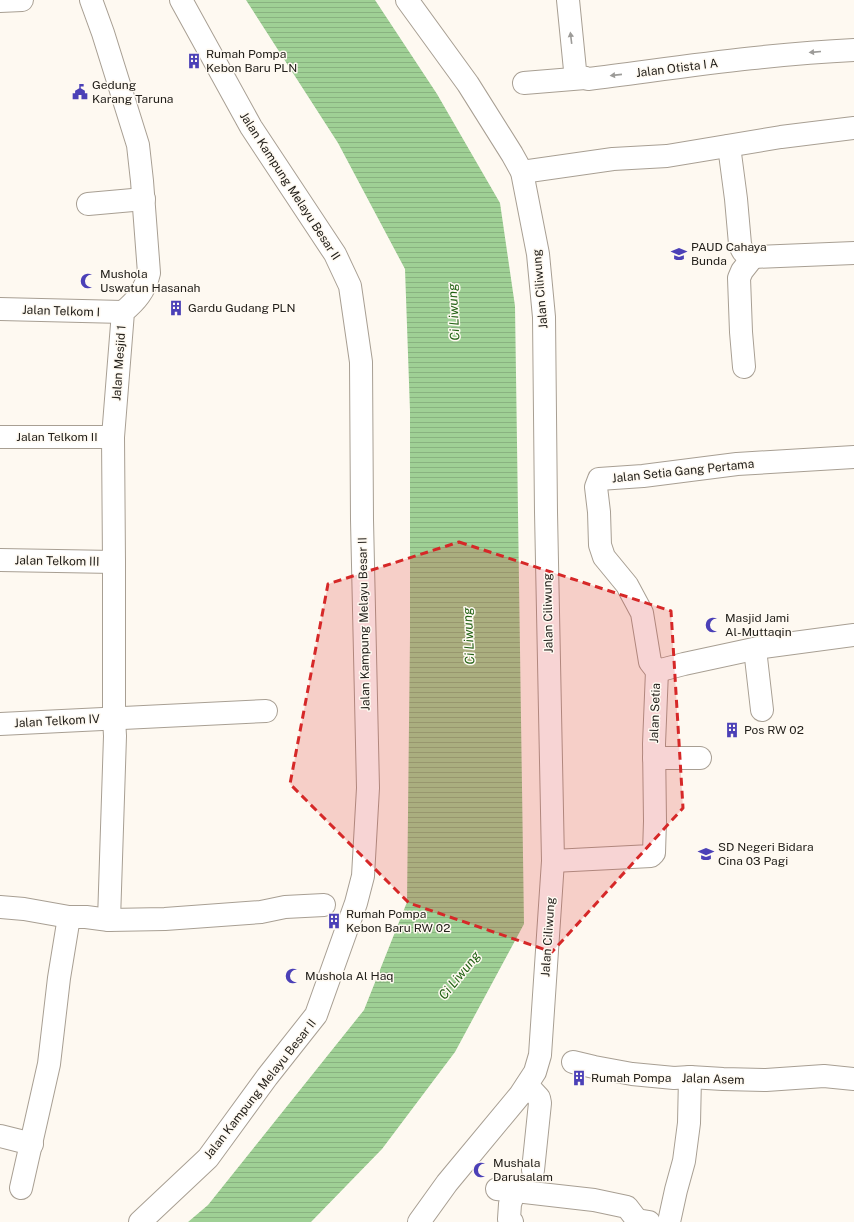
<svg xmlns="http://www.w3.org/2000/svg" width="854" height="1222" font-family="'Public Sans',sans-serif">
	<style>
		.water { fill: url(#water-rules) }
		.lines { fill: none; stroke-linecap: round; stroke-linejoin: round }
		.minor-casing { stroke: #a89f93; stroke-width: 24 }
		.minor { stroke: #fff; stroke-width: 22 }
		.oneway { fill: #9c9b98 }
		.marked { fill: #d62828; fill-opacity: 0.2; stroke: #d62828; stroke-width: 3; stroke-dasharray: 8 5; stroke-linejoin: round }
		.labels { text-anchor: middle; stroke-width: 3; stroke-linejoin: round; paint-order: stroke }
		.poi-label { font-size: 12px; fill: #23201b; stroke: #fef9f1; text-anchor: start }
		.street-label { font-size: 12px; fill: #23201b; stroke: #fef9f1 }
		.water-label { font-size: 13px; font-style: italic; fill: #226114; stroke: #fef9f1 }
	</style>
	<defs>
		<pattern id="water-rules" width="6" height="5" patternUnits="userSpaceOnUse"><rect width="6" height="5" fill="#9fd095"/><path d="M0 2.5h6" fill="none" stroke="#89b280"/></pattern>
	</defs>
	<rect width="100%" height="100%" fill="#fef9f1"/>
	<!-- water -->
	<path class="water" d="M 246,0 L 375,0 L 437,94 L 500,203 L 515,306 L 524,924 L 455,1052 L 382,1149 L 311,1222 L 188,1222 L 208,1205 L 364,1010 L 407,902 L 410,636 L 410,411 L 405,269 L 338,143 Z"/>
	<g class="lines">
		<defs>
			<g id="minor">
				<path d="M 91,0 L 103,33 L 138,145 L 142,181 L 149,273 C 145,291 136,301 123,312 L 113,437 L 114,562 L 114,718 L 115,736 L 109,920"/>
				<path d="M 407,0 L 468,84 L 512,154 L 522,172 L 538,254 L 544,317 L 546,512 L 553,861 L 540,1055 L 535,1072 L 520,1095 L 447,1183 L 419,1222"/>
				<path d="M 568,0 L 575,70 L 577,75 L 588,79 C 676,68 765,54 854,50"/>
				<path d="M 0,1 L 22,0"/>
				<path d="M 524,83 L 585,78"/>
				<path d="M 729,146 L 736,199 L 740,244 C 742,252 745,255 753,257 L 854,253"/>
				<path d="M 522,172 L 613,159 L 667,156 L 781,137 L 854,128"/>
				<path d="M 88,204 L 144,199"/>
				<path d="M 0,309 L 123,312"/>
				<path d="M 744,367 L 741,332 L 739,278 L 742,271 L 753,257"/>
				<path d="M 0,437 L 113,437"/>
				<path d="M 0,560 L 114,562"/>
				<path d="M 755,649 L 762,710"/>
				<path d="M 657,671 L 650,662 L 642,613 L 627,585 L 604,557 L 600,545 L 599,512 L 596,487 L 599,479 L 643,476 L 737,464 L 854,457"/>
				<path d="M 657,671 L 684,664 L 763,647 L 854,635"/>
				<path d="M 0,724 L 266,711"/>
				<path d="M 654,758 L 700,758"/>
				<path d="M 553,861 L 651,856 L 654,853 L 655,821 L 654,744 L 657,671"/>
				<path d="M 0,907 L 24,909 L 69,917 L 86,917 L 109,920 L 165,919 L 261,912 L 285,907 L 324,905"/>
				<path d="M 573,1062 L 594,1067 L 632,1074 L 674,1078 L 690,1077 L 723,1079 L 766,1080 L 824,1076 L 854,1079"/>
				<path d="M 527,1085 L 539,1098 L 540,1103 L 533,1170"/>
				<path d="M 0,1136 L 32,1144"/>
				<path d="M 21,1188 L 49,1064 L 59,978 L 69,917"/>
				<path d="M 497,1189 L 594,1200 L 627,1207 L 637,1220 L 649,1222"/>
				<path d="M 140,1222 L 208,1158 L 267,1077 L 316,1015 L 356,903 L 363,876 L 368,788 L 362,520 L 361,362 L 350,286 L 335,254 L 251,127 L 181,0"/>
				<path d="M 512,1222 L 509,1219 L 510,1204 L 515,1190"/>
				<path d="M 669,1222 L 676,1190 L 684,1161 L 689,1123 L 690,1077"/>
			</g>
		</defs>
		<!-- minor casing -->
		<use href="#minor" class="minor-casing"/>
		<!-- minor -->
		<use href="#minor" class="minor"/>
	</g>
	<!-- one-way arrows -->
	<defs><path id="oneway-solid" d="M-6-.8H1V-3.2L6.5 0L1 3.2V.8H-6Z"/></defs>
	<g class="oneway">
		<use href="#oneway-solid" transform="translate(571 38) rotate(-97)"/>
		<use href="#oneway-solid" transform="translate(815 52) rotate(175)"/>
		<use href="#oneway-solid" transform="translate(616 75) rotate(174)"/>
	</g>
	<!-- marked area -->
	<path class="marked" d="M 459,542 L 671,611 L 683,808 L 552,952 L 409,903 L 290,784 L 328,584 Z"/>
	<!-- icons -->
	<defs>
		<symbol id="building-bare" viewBox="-9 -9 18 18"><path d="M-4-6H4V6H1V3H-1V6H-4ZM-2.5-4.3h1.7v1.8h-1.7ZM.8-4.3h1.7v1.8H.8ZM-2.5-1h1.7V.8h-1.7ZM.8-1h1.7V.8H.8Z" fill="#4b40b7" stroke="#fef9f1" stroke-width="2.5" paint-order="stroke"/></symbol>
		<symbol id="civic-bare" viewBox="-9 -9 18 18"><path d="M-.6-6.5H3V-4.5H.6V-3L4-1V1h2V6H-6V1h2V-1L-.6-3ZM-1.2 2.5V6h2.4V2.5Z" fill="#4b40b7" stroke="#fef9f1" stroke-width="2.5" paint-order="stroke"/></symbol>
		<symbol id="school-bare" viewBox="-9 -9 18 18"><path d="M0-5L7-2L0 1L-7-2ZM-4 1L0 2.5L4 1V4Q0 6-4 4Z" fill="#4b40b7" stroke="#fef9f1" stroke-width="2.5" paint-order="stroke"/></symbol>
		<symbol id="mosque-bare" viewBox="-9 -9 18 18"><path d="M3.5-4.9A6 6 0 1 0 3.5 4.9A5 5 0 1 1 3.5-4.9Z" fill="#4b40b7" stroke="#fef9f1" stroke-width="2.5" paint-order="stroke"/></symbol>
	</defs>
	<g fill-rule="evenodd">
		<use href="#building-bare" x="183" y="50" width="22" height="22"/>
		<use href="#civic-bare" x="69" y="81" width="22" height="22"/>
		<use href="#school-bare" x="668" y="243" width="22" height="22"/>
		<use href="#mosque-bare" x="77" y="270" width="22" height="22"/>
		<use href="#building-bare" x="165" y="297" width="22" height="22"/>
		<use href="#mosque-bare" x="702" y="614" width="22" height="22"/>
		<use href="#building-bare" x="721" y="719" width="22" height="22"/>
		<use href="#school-bare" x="695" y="843" width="22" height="22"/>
		<use href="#building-bare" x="323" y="910" width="22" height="22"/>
		<use href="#mosque-bare" x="282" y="965" width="22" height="22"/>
		<use href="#building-bare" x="568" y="1067" width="22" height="22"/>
		<use href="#mosque-bare" x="470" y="1159" width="22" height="22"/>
	</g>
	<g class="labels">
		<!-- poi labels -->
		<g class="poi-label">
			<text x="206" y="58">Rumah Pompa<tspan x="206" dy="14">Kebon Baru PLN</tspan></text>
			<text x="92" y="89">Gedung<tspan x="92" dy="14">Karang Taruna</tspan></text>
			<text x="691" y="251">PAUD Cahaya<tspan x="691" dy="14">Bunda</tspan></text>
			<text x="100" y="278">Mushola<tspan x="100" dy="14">Uswatun Hasanah</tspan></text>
			<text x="188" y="312">Gardu Gudang PLN</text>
			<text x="725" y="622">Masjid Jami<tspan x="725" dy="14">Al-Muttaqin</tspan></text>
			<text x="744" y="734">Pos RW 02</text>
			<text x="718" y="851">SD Negeri Bidara<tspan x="718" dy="14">Cina 03 Pagi</tspan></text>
			<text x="346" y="918">Rumah Pompa<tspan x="346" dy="14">Kebon Baru RW 02</tspan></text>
			<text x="305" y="980">Mushola Al Haq</text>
			<text x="591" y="1082">Rumah Pompa</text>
			<text x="493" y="1167">Mushala<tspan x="493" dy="14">Darusalam</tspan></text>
		</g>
		<!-- street labels -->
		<g class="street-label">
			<text transform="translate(677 68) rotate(-7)" y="4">Jalan Otista I A</text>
			<text transform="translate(290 186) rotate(57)" y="4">Jalan Kampung Melayu Besar II</text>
			<text transform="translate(540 289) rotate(-95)" y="4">Jalan Ciliwung</text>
			<text transform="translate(61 311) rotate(2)" y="4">Jalan Telkom I</text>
			<text transform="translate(119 363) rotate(-86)" y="4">Jalan Mesjid 1</text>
			<text x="57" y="441">Jalan Telkom II</text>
			<text transform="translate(683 471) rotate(-6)" y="4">Jalan Setia Gang Pertama</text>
			<text transform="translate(57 561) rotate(1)" y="4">Jalan Telkom III</text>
			<text transform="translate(548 613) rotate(-91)" y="4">Jalan Ciliwung</text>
			<text transform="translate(364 624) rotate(-91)" y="4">Jalan Kampung Melayu Besar II</text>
			<text transform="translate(655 713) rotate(-88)" y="4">Jalan Setia</text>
			<text transform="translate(57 721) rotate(-3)" y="4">Jalan Telkom IV</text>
			<text transform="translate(548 937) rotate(-86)" y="4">Jalan Ciliwung</text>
			<text transform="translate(713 1079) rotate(2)" y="4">Jalan Asem</text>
			<text transform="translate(260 1089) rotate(-52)" y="4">Jalan Kampung Melayu Besar II</text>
		</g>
		<!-- water labels -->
		<g class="water-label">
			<text transform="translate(453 312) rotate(-93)" y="5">Ci Liwung</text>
			<text transform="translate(468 636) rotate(-93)" y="5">Ci Liwung</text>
			<text transform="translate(459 975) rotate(-51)" y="5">Ci Liwung</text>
		</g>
	</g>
</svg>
